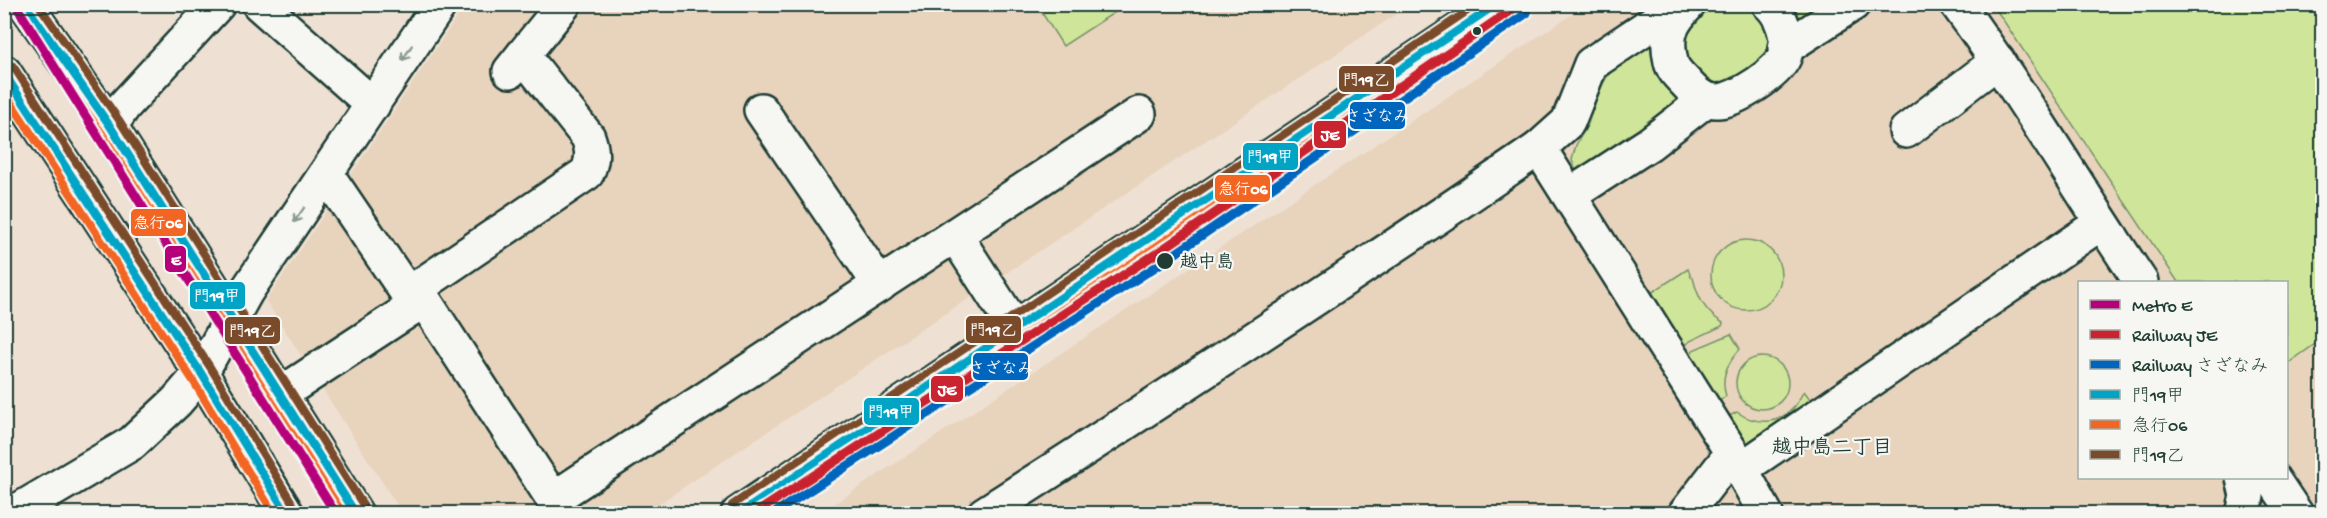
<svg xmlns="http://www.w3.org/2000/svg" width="2327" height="518" font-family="'Gochi Hand','Klee One',sans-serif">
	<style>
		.built { fill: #e8d3bd; fill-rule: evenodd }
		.green { fill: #cee59a; stroke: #769167; stroke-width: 1.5 }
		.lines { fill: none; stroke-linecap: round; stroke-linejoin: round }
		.minor-casing { stroke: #1f3d34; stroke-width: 38 }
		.major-casing { stroke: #1f3d34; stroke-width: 38 }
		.minor { stroke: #f6f6f2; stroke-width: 33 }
		.major { stroke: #f6f6f2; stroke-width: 33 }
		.bus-1-casing { stroke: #f6f6f2; stroke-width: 12 }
		.bus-2-casing { stroke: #f6f6f2; stroke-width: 12 }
		.bus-3-casing { stroke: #f6f6f2; stroke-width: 12 }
		.bus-1 { stroke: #02a4c6; stroke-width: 8 }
		.bus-2 { stroke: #f26522; stroke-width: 8 }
		.bus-3 { stroke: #7a4b2a; stroke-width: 8 }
		.rail-1-casing { stroke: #f6f6f2; stroke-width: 14 }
		.rail-2-casing { stroke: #f6f6f2; stroke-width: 14 }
		.rail-1 { stroke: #c9242f; stroke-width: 9 }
		.rail-2 { stroke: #0065bd; stroke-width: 9 }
		.metro-1-casing { stroke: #f6f6f2; stroke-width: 14 }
		.metro-1 { stroke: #b6007a; stroke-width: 9 }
		.oneway { stroke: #8a9a93 }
		.bus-dot { fill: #1f3d34; stroke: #f6f6f2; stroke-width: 2 }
		.labels { text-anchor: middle; stroke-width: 4.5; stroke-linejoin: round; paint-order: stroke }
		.stop-label { font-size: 18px; font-weight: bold; fill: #1f3d34; stroke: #f6f6f2; text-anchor: start }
		.neighbourhood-label { font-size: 20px; font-weight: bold; fill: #1f3d34; stroke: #f6f6f2 }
		.line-badge { stroke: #f6f6f2; stroke-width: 2 }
		.badge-label { font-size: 16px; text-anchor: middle; font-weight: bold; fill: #fff }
	</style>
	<rect width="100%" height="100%" fill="#eee1d3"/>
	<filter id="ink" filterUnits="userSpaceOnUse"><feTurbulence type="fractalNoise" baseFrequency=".0167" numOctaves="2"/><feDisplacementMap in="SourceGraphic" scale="12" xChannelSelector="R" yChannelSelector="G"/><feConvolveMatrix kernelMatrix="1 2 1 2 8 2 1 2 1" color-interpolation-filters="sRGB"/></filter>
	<g filter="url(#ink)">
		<!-- built -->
		<g class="built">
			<path d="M 465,5 L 1410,5 L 645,513 L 402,513 L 266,301 Z"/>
			<path d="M 1586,5 L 2322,5 L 2322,513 L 819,514 ZM 2080,282 L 2286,282 L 2286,478 L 2080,478 Z"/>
		</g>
		<!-- green -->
		<g class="green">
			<path d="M 1037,5 L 1126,5 L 1063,46 Z"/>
			<path d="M 1712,5 L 1754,5 L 1775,38 L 1764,63 L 1716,88 L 1686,70 L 1682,35 L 1701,11 Z"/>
			<path d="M 1788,5 L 1840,5 L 1796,35 Z"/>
			<path d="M 1993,5 L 2322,5 L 2322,339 L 2287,364 L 2286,282 L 2178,282 Z"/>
			<path d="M 1659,36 L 1693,102 L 1578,178 L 1572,160 L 1576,145 L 1588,124 L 1601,86 L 1618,61 Z"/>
			<circle cx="1746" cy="275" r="35"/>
			<path d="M 1688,269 L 1691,277 L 1693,278 C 1698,298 1705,312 1723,323 L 1722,326 L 1690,341 L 1683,348 L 1648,295 Z"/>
			<path d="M 1731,334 L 1740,349 C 1727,364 1720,377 1726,396 L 1718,402 L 1690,357 L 1693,350 Z"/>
			<circle cx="1762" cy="383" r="26"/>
			<path d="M 1804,391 L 1815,406 L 1751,450 L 1729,416 L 1737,412 C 1757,426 1783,425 1797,403 C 1800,399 1801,395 1804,391 Z"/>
		</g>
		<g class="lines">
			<defs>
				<g id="minor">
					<path d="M 259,4 L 373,105"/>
					<path d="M 1689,4 C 1670,24 1665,35 1671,62 C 1673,71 1682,78 1687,84 C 1696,94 1705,102 1718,101 C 1737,100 1780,72 1785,55 C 1790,39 1781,14 1769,4"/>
					<path d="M 1957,4 C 2023,94 2079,190 2141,282"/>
					<path d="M 1785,48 L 1853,4"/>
					<path d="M 510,71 L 564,4"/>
					<path d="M 761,110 L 880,285"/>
					<path d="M 110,126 L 124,106 L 218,4"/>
					<path d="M 1906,131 L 1998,61"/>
					<path d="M 1539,148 L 1568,122 L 1591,64 L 1681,4"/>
					<path d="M 327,175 L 416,306"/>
					<path d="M 1570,195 L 1649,144 L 1707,99"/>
					<path d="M 955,235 L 1015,328"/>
					<path d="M 408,294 L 587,173 C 593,160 593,151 588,137 L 523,55"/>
					<path d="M 279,395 L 424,300 L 553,499 L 1139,114"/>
					<path d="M 1732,453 L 1766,514"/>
					<path d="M 1741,469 L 2101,223"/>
					<path d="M 2243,478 L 2247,496 L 2243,514"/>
					<path d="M 2272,478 L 2296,514"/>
					<path d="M 12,514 L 132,443 L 176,402 L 201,373 L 246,292 L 440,4"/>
					<path d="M 738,514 L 1498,4"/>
					<path d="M 984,514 C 1171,394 1356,274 1539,148 L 1732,453 L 1685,514"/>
				</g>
				<g id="major">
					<path d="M 25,4 L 110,126 L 356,514"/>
					<path d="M 4,72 L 201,373 L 287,514"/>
				</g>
			</defs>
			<!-- minor casing -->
			<use href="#minor" class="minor-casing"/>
			<!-- major casing -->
			<use href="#major" class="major-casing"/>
			<!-- minor -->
			<use href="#minor" class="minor"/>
			<!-- major -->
			<use href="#major" class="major"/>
			<defs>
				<g id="bus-1">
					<path d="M 25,4 L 110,126 L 356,514"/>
					<path d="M 4,73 L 201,373 L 287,514"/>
					<path d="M 739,514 L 1497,4"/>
				</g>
				<g id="bus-2">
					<path d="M 16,10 L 101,132 L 343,514"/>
					<path d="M 4,92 L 192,379 L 274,514"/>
					<path d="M 758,514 L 1504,13"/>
				</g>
				<g id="bus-3">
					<path d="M 38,4 L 119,120 L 365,508"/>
					<path d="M 13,66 L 210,367 L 296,509"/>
					<path d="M 732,505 L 1478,4"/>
				</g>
			</defs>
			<!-- bus-1 casing -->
			<use href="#bus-1" class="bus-1-casing"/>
			<!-- bus-2 casing -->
			<use href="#bus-2" class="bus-2-casing"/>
			<!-- bus-3 casing -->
			<use href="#bus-3" class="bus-3-casing"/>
			<!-- bus-1 -->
			<use href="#bus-1" class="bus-1"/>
			<!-- bus-2 -->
			<use href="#bus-2" class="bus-2"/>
			<!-- bus-3 -->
			<use href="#bus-3" class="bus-3"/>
			<defs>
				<path id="rail-1" d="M 754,514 L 1157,253 L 1520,4"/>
				<path id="rail-2" d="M 773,514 L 1163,262 L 1527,13"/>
			</defs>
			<!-- rail-1 casing -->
			<use href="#rail-1" class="rail-1-casing"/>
			<!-- rail-2 casing -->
			<use href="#rail-2" class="rail-2-casing"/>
			<!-- rail-1 -->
			<use href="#rail-1" class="rail-1"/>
			<!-- rail-2 -->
			<use href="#rail-2" class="rail-2"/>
			<defs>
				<path id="metro-1" d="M 15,4 L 336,514"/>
			</defs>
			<!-- metro-1 casing -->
			<use href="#metro-1" class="metro-1-casing"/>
			<!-- metro-1 -->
			<use href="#metro-1" class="metro-1"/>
		</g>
		<!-- one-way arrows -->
		<defs><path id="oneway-shaft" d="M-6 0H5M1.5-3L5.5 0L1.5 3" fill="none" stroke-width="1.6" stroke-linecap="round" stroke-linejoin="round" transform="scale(1.5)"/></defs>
		<g class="oneway">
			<use href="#oneway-shaft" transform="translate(407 53) rotate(123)"/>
			<use href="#oneway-shaft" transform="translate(299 215) rotate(125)"/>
		</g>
	</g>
	<!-- markers -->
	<g class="bus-dot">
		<circle cx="1477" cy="31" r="5"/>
		<circle cx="1165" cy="261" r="9"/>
	</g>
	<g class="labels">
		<!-- stop labels -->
		<g class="stop-label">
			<text x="1180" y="267">越中島</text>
		</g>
		<!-- neighbourhood labels -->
		<g class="neighbourhood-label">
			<text x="1832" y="453">越中島二丁目</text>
		</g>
	</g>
	<g class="line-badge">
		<rect x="1338" y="65" width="57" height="28" rx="6" fill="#7a4b2a"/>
		<rect x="1349" y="101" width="57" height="29" rx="6" fill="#0065bd"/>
		<rect x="1313" y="120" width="34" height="29" rx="6" fill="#c9242f"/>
		<rect x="1242" y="142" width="57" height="29" rx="6" fill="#02a4c6"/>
		<rect x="1214" y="174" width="57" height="29" rx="6" fill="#f26522"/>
		<rect x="130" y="208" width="57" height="29" rx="6" fill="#f26522"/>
		<rect x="164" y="245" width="23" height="28" rx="6" fill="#b6007a"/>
		<rect x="189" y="281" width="57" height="29" rx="6" fill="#02a4c6"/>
		<rect x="965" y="315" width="57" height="29" rx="6" fill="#7a4b2a"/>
		<rect x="224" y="316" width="57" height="29" rx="6" fill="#7a4b2a"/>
		<rect x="972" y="352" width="57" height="29" rx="6" fill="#0065bd"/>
		<rect x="930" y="375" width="34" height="28" rx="6" fill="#c9242f"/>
		<rect x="863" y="397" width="57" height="29" rx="6" fill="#02a4c6"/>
	</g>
	<g class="badge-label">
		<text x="1366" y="85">門19乙</text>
		<text x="1377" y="121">さざなみ</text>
		<text x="1330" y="140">JE</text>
		<text x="1270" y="162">門19甲</text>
		<text x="1243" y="194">急行06</text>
		<text x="158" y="228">急行06</text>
		<text x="176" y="265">E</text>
		<text x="217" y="301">門19甲</text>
		<text x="993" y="335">門19乙</text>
		<text x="252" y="336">門19乙</text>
		<text x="1001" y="373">さざなみ</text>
		<text x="947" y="395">JE</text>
		<text x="891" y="417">門19甲</text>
	</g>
	<!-- margin -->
	<rect width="2327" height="518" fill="none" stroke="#f6f6f2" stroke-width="24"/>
	<rect x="12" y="12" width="2303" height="494" fill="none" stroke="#1f3d34" stroke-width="2" filter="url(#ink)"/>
	<!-- legend -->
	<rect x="2078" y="281" width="210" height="198" fill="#f6f6f2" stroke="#a0aca6" stroke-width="1.5"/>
	<rect x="2090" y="300" width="30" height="9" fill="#b6007a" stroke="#a0aca6" stroke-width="1.5"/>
	<text x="2132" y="311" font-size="18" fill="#1f3d34">Metro E</text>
	<rect x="2090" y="330" width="30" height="9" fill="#c9242f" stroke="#a0aca6" stroke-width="1.5"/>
	<text x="2132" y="341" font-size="18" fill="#1f3d34">Railway JE</text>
	<rect x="2090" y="360" width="30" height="9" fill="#0065bd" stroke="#a0aca6" stroke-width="1.5"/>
	<text x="2132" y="371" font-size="18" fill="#1f3d34">Railway さざなみ</text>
	<rect x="2090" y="390" width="30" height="9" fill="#02a4c6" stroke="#a0aca6" stroke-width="1.5"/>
	<text x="2132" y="401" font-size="18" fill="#1f3d34">門19甲</text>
	<rect x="2090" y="420" width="30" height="9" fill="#f26522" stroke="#a0aca6" stroke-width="1.5"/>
	<text x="2132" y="431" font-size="18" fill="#1f3d34">急行06</text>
	<rect x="2090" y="450" width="30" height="9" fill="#7a4b2a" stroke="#a0aca6" stroke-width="1.5"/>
	<text x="2132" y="461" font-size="18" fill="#1f3d34">門19乙</text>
</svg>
